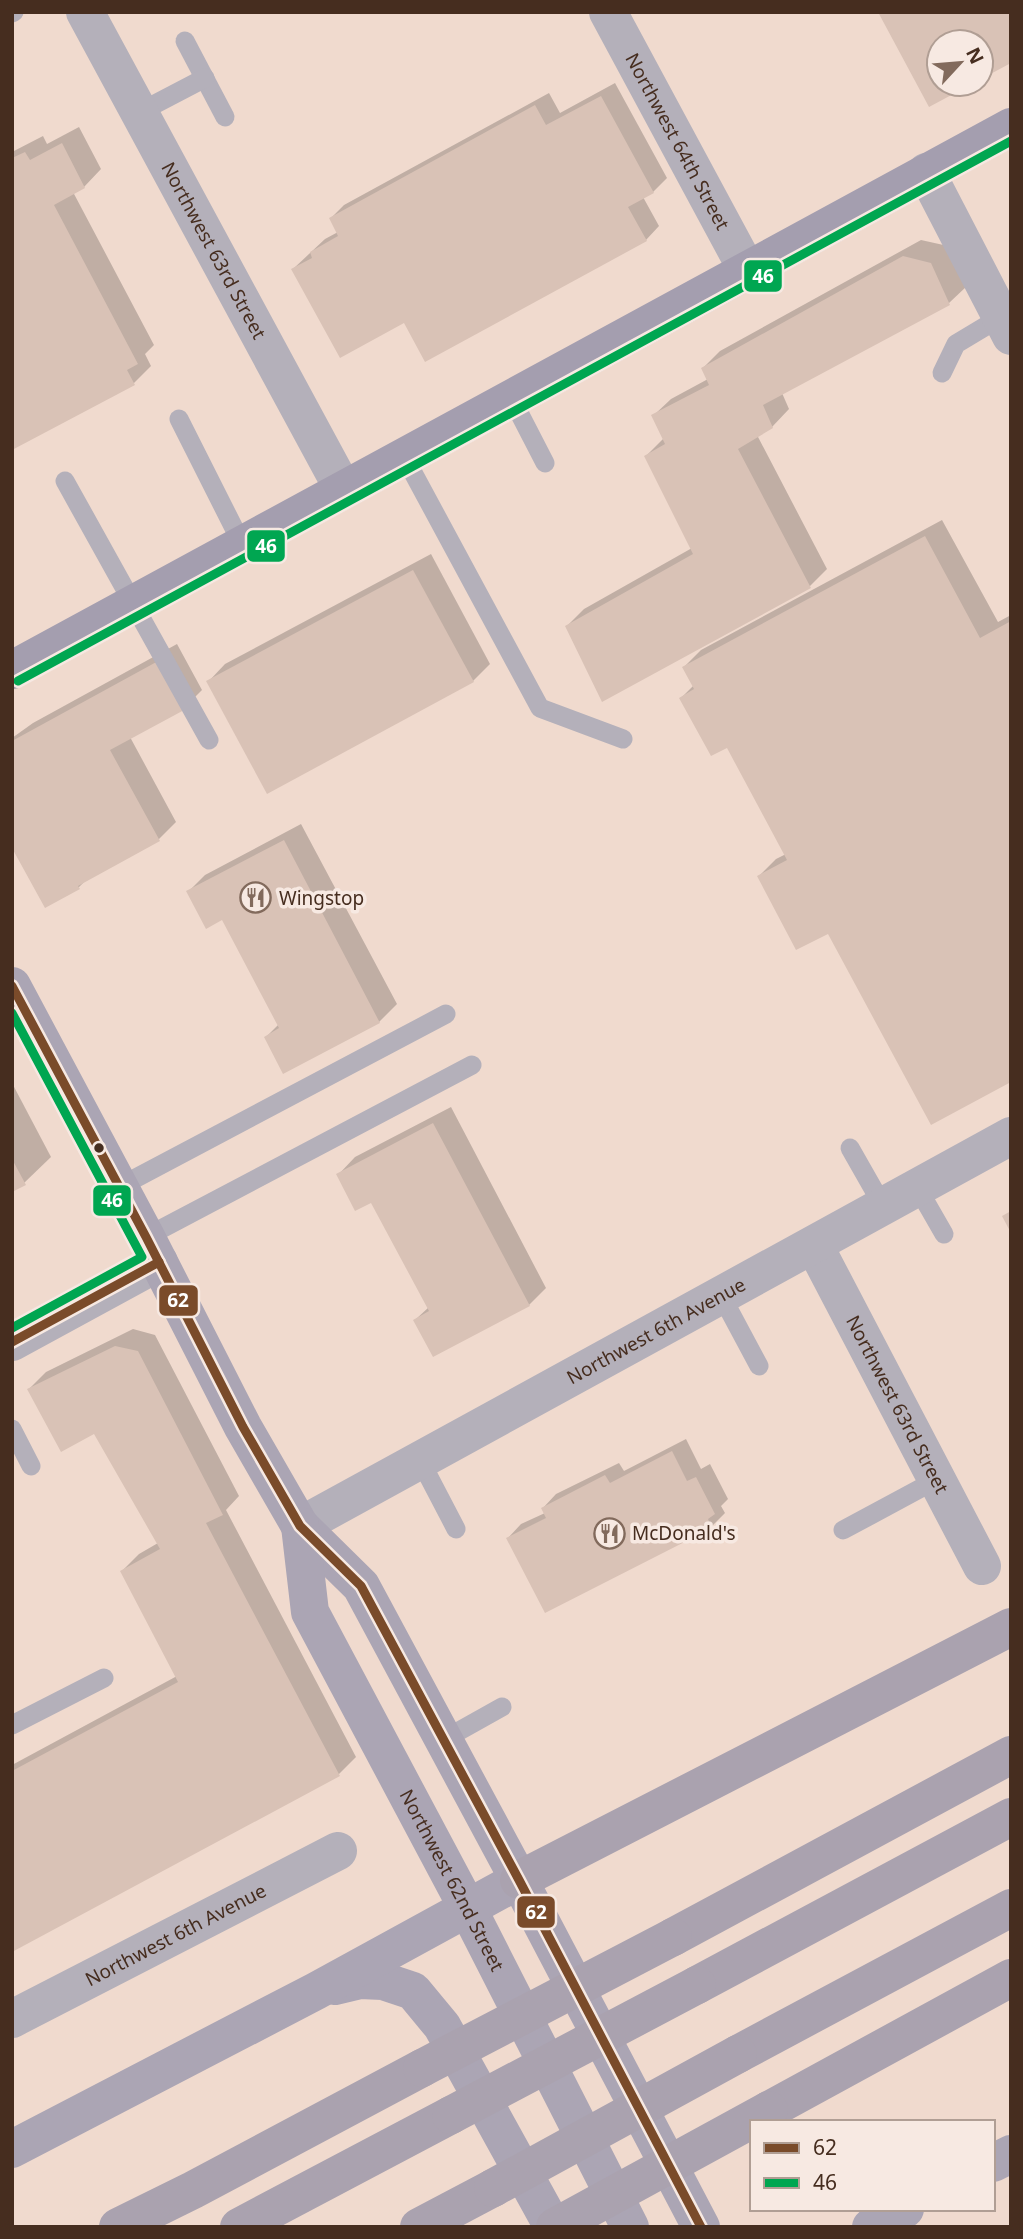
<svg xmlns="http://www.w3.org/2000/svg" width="1023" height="2239" font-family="'Noto Sans',sans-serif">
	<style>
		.shadow { fill: #0003 }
		.building { fill: #d9c2b6 }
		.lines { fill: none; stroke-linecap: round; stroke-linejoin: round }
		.service { stroke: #b4b0ba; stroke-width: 19 }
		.minor { stroke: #b4b0ba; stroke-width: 38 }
		.secondary { stroke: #aba5b4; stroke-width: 38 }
		.primary { stroke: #a49eaf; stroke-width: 38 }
		.motorway { stroke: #aaa2af; stroke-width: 38 }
		.motorway-bridge { stroke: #aaa2af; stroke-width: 38 }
		.bus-1-casing { stroke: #f7e9e2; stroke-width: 14 }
		.bus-2-casing { stroke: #f7e9e2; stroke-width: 14 }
		.bus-1 { stroke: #7a4b2a; stroke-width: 9 }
		.bus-2 { stroke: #00a651; stroke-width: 9 }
		.bus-dot { fill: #462d1f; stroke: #f7e9e2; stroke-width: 2.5 }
		.labels { text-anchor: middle; stroke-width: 7; stroke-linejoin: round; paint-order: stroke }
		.street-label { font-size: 19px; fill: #462d1f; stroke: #f7e9e2 }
		.poi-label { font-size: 19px; fill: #462d1f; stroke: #f7e9e2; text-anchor: start }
		.line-badge { stroke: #f7e9e2; stroke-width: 2.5 }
		.badge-label { font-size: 19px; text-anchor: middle; font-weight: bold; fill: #fff }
	</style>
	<rect width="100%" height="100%" fill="#f0dace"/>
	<!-- shadow -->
	<g class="shadow">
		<path d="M 615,83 L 667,178 L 653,192 L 643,197 L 659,226 L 646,240 L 404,321 L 293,269 L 325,239 L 338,232 L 331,218 L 344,205 L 549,93 L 560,113 Z"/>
		<path d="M 79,127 L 101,169 L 84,187 L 73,192 L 154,345 L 145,354 L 151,366 L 134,383 L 12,448 L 12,152 L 43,136 L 47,144 Z"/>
		<path d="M 921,240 L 948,246 L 967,286 L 949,303 L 782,393 L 789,409 L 772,427 L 757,435 L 827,569 L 810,586 L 567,626 L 584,609 L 692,548 L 646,456 L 664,438 L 653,416 L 671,399 L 708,379 L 703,368 L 720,351 Z"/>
		<path d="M 942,520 L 998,622 L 1011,615 L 1011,1080 L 759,876 L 776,859 L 786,854 L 727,746 L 681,698 L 694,685 L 684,667 L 701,650 Z"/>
		<path d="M 431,554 L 490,664 L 473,681 L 208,682 L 225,664 Z"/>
		<path d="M 177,644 L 202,690 L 185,707 L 130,737 L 176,822 L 159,839 L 88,878 L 79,887 L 46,906 L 12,844 L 12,738 L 33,723 Z"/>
		<path d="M 301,824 L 397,1004 L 379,1022 L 284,1072 L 266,1037 L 279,1024 L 223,918 L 188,892 L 205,875 Z"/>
		<path d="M 12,1083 L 51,1157 L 24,1183 L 12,1190 Z"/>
		<path d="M 451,1107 L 546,1288 L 529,1305 L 415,1320 L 429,1307 L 372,1201 L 338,1175 L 355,1157 Z"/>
		<path d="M 133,1329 L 155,1335 L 239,1496 L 226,1510 L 356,1757 L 339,1774 L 12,1950 L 12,1765 L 177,1676 L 122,1571 L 139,1554 L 158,1543 L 95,1432 L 29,1389 L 46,1372 Z"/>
		<path d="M 686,1439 L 701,1469 L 710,1464 L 728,1499 L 721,1506 L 725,1513 L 711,1527 L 508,1538 L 521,1524 L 545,1513 L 543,1508 L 556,1494 L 619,1463 L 624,1471 Z"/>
	</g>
	<!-- building -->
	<g class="building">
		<path d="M 878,12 L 1011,12 L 1011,63 L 981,79 L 981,42 L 939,42 L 939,84 L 972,84 L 929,107 Z"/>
		<path d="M 601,96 L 654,193 L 628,207 L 647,241 L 425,362 L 404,323 L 340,358 L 291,269 L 312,258 L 310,252 L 338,236 L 329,218 L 535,105 L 546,125 Z"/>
		<path d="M 62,143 L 85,188 L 54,205 L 138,364 L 127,370 L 135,385 L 12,450 L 12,158 L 25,152 L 30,160 Z"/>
		<path d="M 903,256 L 931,263 L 950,305 L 763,405 L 773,428 L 738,449 L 811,588 L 602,702 L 565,626 L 693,554 L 644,456 L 665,444 L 651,415 L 709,385 L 701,368 Z"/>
		<path d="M 925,536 L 980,638 L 1011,621 L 1011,1082 L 931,1125 L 828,934 L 796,950 L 757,876 L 787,860 L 727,748 L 711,756 L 679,698 L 694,689 L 682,667 Z"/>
		<path d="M 413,570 L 474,682 L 267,794 L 206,681 Z"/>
		<path d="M 160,660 L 186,709 L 110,750 L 160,841 L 78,886 L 80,889 L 45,908 L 12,848 L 12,741 Z"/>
		<path d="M 284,840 L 380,1023 L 283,1074 L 264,1037 L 279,1028 L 222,920 L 206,929 L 186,891 Z"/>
		<path d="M 433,1123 L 530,1306 L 433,1357 L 413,1320 L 429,1311 L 371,1203 L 355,1211 L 336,1174 Z"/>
		<path d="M 12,1159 L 26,1185 L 12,1192 Z"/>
		<path d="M 1011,1211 L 1011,1233 L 1002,1216 Z"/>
		<path d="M 115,1346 L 138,1351 L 223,1515 L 206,1523 L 340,1776 L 12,1952 L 12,1771 L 178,1682 L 120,1571 L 160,1549 L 94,1434 L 61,1452 L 27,1389 Z"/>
		<path d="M 672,1451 L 687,1481 L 696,1477 L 715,1514 L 708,1519 L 712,1528 L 545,1613 L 506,1538 L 546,1518 L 541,1508 L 605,1475 L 610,1483 Z"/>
	</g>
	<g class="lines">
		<!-- service -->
		<g class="service">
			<path d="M 12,13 L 14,12"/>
			<path d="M 185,41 L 225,117"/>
			<path d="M 138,113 L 205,78"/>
			<path d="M 942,373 L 956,344 L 1001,317"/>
			<path d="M 511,397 L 545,463"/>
			<path d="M 179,419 L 242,544"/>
			<path d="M 404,456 L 540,708 L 623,739"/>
			<path d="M 65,481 L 209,740"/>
			<path d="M 850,1148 L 883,1206"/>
			<path d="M 119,1187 L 446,1014"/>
			<path d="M 917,1187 L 944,1234"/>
			<path d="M 146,1237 L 472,1065"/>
			<path d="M 721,1295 L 759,1366"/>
			<path d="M 12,1429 L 31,1466"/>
			<path d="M 420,1460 L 456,1529"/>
			<path d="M 843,1530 L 936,1480"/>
			<path d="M 12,1725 L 104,1678"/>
			<path d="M 443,1740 L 502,1707"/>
		</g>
		<!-- minor -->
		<g class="minor">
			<path id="s1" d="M 85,12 L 343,489"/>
			<path id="s2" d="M 608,12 L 747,270"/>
			<path d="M 926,172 L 1011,336"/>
			<path id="s3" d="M 814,1245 L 982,1566"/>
			<path d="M 12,1342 L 159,1262"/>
			<path id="s4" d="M 300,1526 L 1011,1136"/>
			<path id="s5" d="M 12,2019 L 338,1851"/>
		</g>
		<!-- secondary -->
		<g class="secondary">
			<path d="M 12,986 L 146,1237 L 243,1427 L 300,1526 L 361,1586 L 519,1880 L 701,2227"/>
			<path id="s6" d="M 300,1526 L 310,1612 L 467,1907 L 630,2227"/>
			<path d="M 335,1986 L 360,1980 L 383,1981 L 413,1991 L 442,2026 L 553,2227"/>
			<path d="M 12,2149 L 316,1991 L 519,1880"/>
			<path d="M 993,2163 L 1011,2154"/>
			<path d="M 871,2227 L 905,2209"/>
		</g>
		<!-- primary -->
		<path class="primary" d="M 12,670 L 1011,127"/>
		<!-- motorway -->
		<g class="motorway">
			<path d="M 519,1880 L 1011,1627"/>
			<path d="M 673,1937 L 1011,1755"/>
			<path d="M 697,1985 L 1011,1817"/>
			<path d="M 738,2054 L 1011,1908"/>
			<path d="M 769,2110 L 1011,1978"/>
			<path d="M 118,2227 L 193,2190 L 422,2068"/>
			<path d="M 239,2227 L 451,2115"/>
			<path d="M 419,2227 L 493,2188"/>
		</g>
		<!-- motorway-bridge -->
		<g class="motorway-bridge">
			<path d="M 422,2068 L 673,1937"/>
			<path d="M 451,2115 L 697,1985"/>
			<path d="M 493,2188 L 738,2054"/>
			<path d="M 555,2227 L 769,2110"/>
		</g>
		<defs>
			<g id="bus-1">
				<path d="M 12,986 L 146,1237 L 243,1427 L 300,1526 L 361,1586 L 519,1880 L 701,2227"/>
				<path d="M 12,1342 L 159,1262"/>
			</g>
			<g id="bus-2">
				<path d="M 18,681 L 1011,141"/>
				<path d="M 12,1013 L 142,1257 L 12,1328"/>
			</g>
		</defs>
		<!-- bus-1 casing -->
		<use href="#bus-1" class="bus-1-casing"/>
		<!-- bus-2 casing -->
		<use href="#bus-2" class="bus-2-casing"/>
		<!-- bus-1 -->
		<use href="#bus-1" class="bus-1"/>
		<!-- bus-2 -->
		<use href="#bus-2" class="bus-2"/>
	</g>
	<!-- icons -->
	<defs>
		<symbol id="restaurant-ring" viewBox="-11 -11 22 22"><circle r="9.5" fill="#f7e9e2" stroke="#826a5c" stroke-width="1.5"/><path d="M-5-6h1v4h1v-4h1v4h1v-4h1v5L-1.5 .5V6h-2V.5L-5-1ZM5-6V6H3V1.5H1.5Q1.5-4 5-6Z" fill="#826a5c"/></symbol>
	</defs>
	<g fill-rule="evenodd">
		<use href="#restaurant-ring" x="238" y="880" width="35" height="35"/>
		<use href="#restaurant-ring" x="592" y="1516" width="35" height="35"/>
	</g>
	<!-- markers -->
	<circle class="bus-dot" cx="99" cy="1148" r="6"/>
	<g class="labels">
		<!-- street labels -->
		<g class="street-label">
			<text dy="7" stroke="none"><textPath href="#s2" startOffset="147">Northwest 64th Street</textPath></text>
			<text dy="7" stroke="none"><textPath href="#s1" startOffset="271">Northwest 63rd Street</textPath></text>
			<text dy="7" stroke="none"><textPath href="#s4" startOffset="406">Northwest 6th Avenue</textPath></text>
			<text dy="7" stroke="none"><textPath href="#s3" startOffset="180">Northwest 63rd Street</textPath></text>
			<text dy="7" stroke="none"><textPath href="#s6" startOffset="390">Northwest 62nd Street</textPath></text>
			<text dy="7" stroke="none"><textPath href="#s5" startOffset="184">Northwest 6th Avenue</textPath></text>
		</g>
		<!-- poi labels -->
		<g class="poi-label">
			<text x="279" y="905">Wingstop</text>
			<text x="632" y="1540">McDonald's</text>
		</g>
	</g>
	<g class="line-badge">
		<rect x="743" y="259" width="40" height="34" rx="7" fill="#00a651"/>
		<rect x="246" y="529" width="40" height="34" rx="7" fill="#00a651"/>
		<rect x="92" y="1184" width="40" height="33" rx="7" fill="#00a651"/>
		<rect x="158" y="1284" width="41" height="33" rx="7" fill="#7a4b2a"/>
		<rect x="516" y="1895" width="40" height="34" rx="7" fill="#7a4b2a"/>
	</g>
	<g class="badge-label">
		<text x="763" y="283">46</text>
		<text x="266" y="553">46</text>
		<text x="112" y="1207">46</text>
		<text x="178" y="1307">62</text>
		<text x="536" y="1919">62</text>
	</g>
	<!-- border -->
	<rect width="1023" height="2239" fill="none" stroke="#462d1f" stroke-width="28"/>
	<!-- legend -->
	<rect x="750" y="2120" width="245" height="91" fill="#f7e9e2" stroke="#b09e94" stroke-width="2"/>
	<rect x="764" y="2143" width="35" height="10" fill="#7a4b2a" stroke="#b09e94" stroke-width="2"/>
	<text x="813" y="2155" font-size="21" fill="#462d1f">62</text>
	<rect x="764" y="2178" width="35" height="10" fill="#00a651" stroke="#b09e94" stroke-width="2"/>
	<text x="813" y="2190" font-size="21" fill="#462d1f">46</text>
	<!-- north arrow -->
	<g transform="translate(960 63) rotate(64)"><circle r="33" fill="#f7e9e2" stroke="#b09e94" stroke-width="2"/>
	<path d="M0-5L12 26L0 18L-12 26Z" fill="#826a5c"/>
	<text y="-10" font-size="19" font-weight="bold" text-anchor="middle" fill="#462d1f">N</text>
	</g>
</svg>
